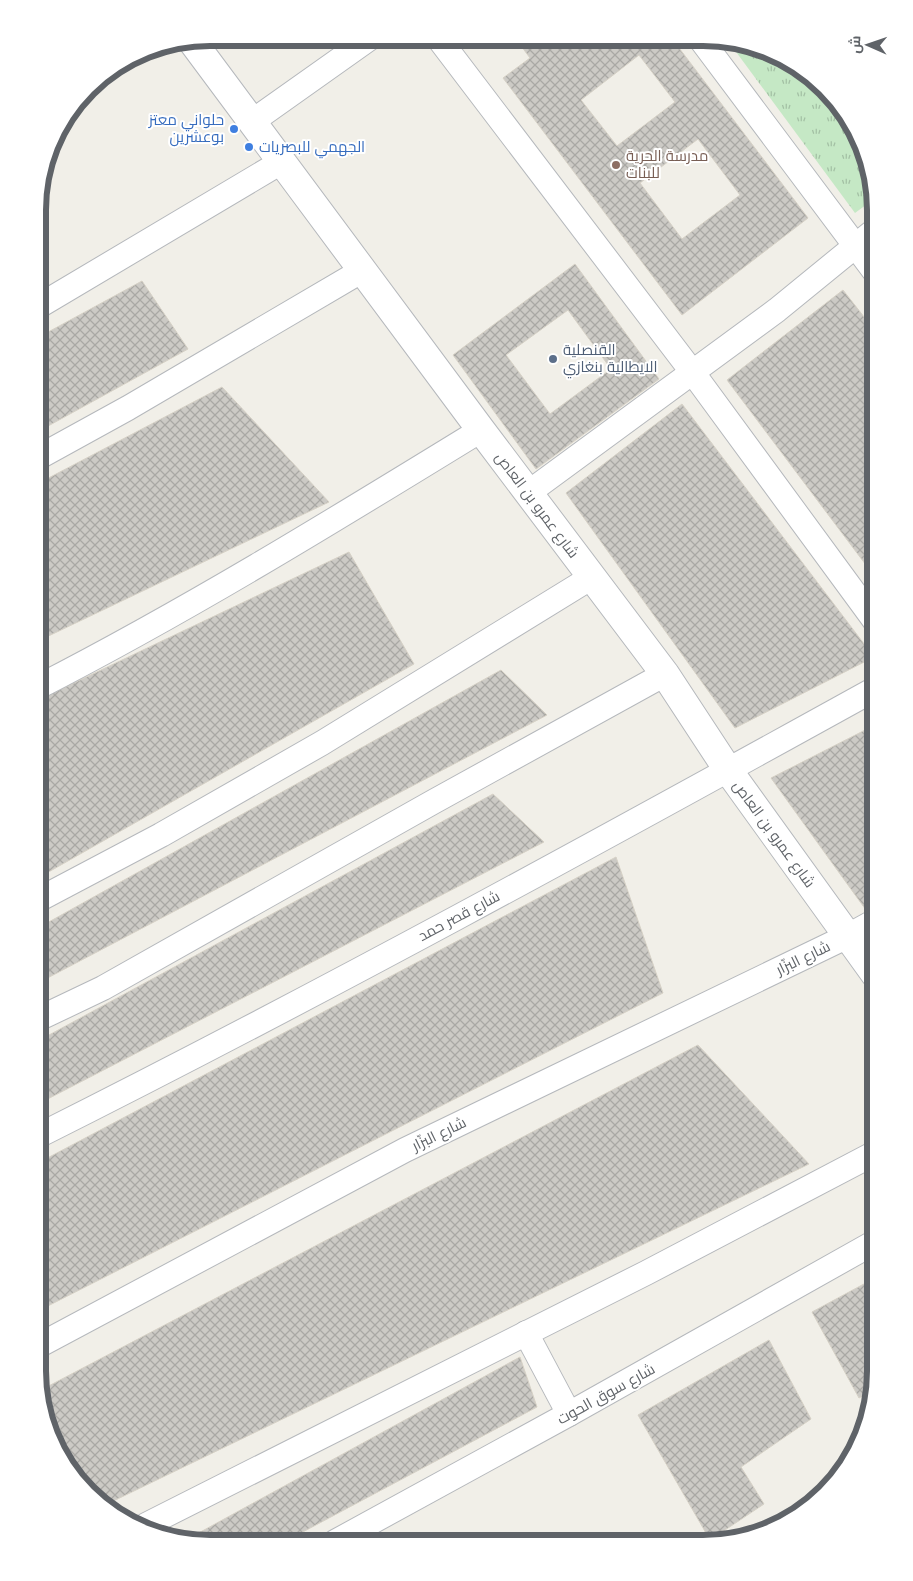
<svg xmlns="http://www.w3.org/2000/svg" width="913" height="1581" font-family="Inter,Cairo,sans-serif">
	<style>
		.grass { fill: url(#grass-tufts) }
		.building { fill: url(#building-cross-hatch); stroke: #d6d1c6; fill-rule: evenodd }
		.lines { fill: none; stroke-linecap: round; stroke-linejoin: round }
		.minor-casing { stroke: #b5b8bc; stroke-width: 26 }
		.tertiary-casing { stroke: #b5b8bc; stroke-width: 30 }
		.minor { stroke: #fff; stroke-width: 24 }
		.tertiary { stroke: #fff; stroke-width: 28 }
		.shop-dot { fill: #3f7fe0; stroke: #fff; stroke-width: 2 }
		.education-dot { fill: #8d6e63; stroke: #fff; stroke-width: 2 }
		.service-dot { fill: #5c6f8a; stroke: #fff; stroke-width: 2 }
		.labels { text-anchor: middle; stroke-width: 4; stroke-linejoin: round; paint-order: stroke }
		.shop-label { font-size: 15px; fill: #366cbe; stroke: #fff; text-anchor: end }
		.education-label { font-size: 15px; fill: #785e54; stroke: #fff; text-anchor: start }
		.service-label { font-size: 15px; fill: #4e5e75; stroke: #fff; text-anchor: start }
		.street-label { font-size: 15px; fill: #5f6368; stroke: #fff }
		.rim { fill: none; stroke: #5f6368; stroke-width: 6 }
	</style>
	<defs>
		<pattern id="grass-tufts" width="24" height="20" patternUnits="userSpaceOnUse" patternTransform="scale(1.25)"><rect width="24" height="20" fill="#c5e8c5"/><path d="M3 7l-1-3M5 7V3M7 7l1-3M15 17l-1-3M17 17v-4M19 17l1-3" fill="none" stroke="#a3c0a4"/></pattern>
		<pattern id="building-cross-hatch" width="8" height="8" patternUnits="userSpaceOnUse" patternTransform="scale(1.25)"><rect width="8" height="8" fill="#cccac5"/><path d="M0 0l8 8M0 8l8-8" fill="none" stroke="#a9a8a4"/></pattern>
	</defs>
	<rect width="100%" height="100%" fill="#f1efe8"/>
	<!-- grass -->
	<path class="grass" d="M 728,41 L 736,41 L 816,80 L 866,155 L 874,199 L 855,213 Z"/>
	<!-- building -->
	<g class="building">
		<path d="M 516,39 L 673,40 L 808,218 L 682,315 L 503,78 L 530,58 ZM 639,55 L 675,102 L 617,146 L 581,100 ZM 698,139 L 740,195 L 682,239 L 640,183 Z"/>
		<path d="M 575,264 L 659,379 L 536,469 L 453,355 ZM 568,310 L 611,369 L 550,414 L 506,355 Z"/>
		<path d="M 142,281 L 188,349 L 39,431 L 39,337 Z"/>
		<path d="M 843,290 L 875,331 L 875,577 L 727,380 Z"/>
		<path d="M 222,387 L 329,502 L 38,641 L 39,483 Z"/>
		<path d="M 682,404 L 874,657 L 735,728 L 566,493 Z"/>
		<path d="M 349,552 L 414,664 L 38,878 L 38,700 Z"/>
		<path d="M 501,670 L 547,715 L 38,983 L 38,928 Z"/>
		<path d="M 875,725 L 875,905 L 866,910 L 771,778 Z"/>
		<path d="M 493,794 L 544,842 L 38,1104 L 38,1041 Z"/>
		<path d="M 616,857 L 663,993 L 38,1311 L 38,1163 Z"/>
		<path d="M 698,1045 L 809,1164 L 103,1506 L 73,1476 L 47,1426 L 41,1390 Z"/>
		<path d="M 875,1278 L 875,1382 L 873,1390 L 859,1398 L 812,1312 Z"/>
		<path d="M 769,1340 L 811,1419 L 741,1467 L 764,1504 L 710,1540 L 638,1415 Z"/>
		<path d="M 520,1357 L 537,1407 L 284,1542 L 188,1542 L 184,1541 Z"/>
	</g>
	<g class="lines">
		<defs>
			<g id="minor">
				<path d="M 439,39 L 693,373 L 875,621"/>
				<path d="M 702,41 L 875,272"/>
				<path d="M 253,121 L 370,38"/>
				<path d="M 39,306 L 283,161"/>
				<path d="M 39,457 L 128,408 L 363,270"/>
				<path d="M 528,493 L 777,310 L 875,230"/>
				<path d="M 38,687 C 190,609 336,519 481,430"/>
				<path d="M 38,900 L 161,835 L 322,743 L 592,577"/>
				<path d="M 38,1019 L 103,988 L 433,802 L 665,674"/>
				<path d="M 38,1136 C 321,994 598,842 875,689"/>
				<path d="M 526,1333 L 569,1414"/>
				<path d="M 38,1346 L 405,1150 L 848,936 L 875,921"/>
				<path d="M 146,1525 L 646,1273 L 875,1153"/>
				<path d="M 335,1542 L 569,1414 L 875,1242"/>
			</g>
			<path id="tertiary" d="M 192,41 L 481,430 L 665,674 L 728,770 L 875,974"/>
		</defs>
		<!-- minor casing -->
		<use href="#minor" class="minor-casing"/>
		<!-- tertiary casing -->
		<use href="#tertiary" class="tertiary-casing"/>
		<!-- minor -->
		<use href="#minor" class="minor"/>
		<!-- tertiary -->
		<use href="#tertiary" class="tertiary"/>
	</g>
	<!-- markers -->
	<g class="shop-dot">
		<circle cx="234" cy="129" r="5"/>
		<circle cx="249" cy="147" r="5"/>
	</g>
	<circle class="education-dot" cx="616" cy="165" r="5"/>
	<circle class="service-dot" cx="553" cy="359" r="5"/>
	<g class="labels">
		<!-- shop labels -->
		<g class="shop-label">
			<text x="224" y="125">حلواني معتز<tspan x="224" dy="17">بوعشرين</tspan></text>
			<text x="259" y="152" text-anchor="start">الجهمي للبصريات</text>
		</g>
		<!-- education labels -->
		<g class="education-label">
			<text x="626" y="161">مدرسة الحرية<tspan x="626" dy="17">للبنات</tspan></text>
		</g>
		<!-- service labels -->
		<g class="service-label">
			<text x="563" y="355">القنصلية<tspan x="563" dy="17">الايطالية بنغازي</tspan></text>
		</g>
		<!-- street labels -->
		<g class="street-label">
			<text transform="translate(537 505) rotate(53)" y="5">شارع عمرو بن العاص</text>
			<text transform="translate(774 834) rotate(54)" y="5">شارع عمرو بن العاص</text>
			<text transform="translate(459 916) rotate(-28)" y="5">شارع قصر حمد</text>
			<text transform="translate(803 958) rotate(-26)" y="5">شارع البزّار</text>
			<text transform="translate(439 1134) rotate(-26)" y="5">شارع البزّار</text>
			<text transform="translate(606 1394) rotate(-29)" y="5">شارع سوق الحوت</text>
		</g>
	</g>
	<!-- crop -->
	<path d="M0 0H913V1581H0ZM210 46H703A164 164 0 0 1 867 210V1371A164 164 0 0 1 703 1535H210A164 164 0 0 1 46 1371V210A164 164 0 0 1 210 46Z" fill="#fff" fill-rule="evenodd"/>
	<path class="rim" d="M210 46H703A164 164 0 0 1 867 210V1371A164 164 0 0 1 703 1535H210A164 164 0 0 1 46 1371V210A164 164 0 0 1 210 46Z"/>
	<!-- north arrow -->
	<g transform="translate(868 45) rotate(272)" stroke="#ffffff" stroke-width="4" paint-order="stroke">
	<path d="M0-4L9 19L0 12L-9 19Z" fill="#5f6368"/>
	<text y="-8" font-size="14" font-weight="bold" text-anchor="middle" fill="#5f6368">ش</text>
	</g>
</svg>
